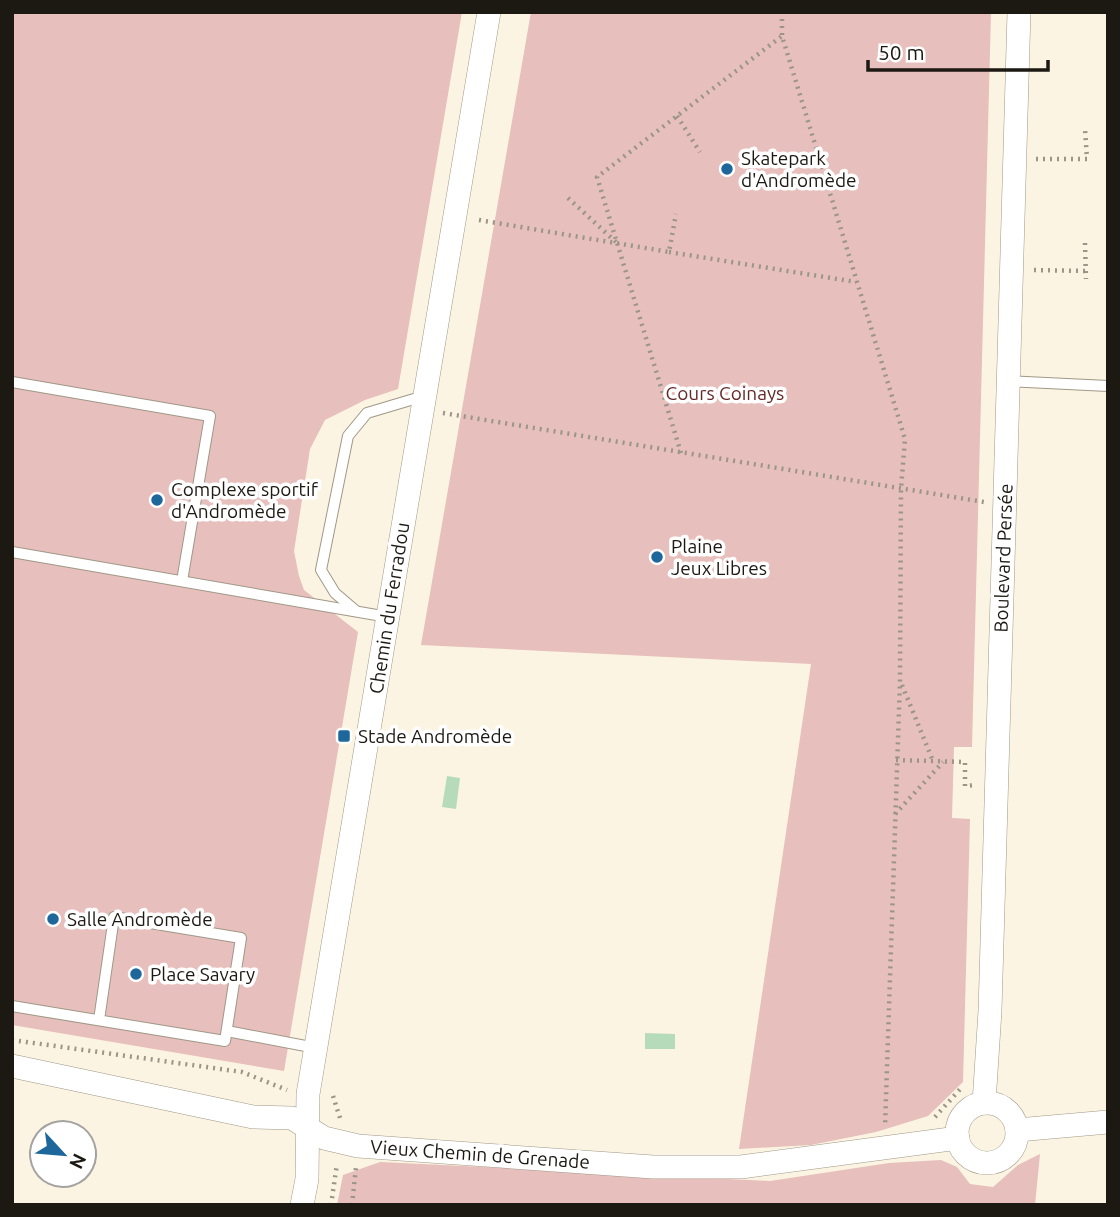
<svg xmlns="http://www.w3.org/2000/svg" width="1120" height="1217" font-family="Ubuntu,sans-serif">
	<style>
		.green { fill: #e7bfbc }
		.water { fill: #b5dbbb }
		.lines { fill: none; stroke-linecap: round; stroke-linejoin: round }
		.lane-casing { stroke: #a09888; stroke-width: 12 }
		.street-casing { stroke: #a09888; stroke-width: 24 }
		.path { stroke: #9b9588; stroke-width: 4.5; stroke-dasharray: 2 5; stroke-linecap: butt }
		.lane { stroke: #fff; stroke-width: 10 }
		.street { stroke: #fff; stroke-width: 23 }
		.poi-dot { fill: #1e679a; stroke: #fff; stroke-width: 2.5 }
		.labels { text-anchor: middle; stroke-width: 7; stroke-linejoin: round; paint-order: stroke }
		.poi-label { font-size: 19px; fill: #1c1913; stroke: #fff; text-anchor: start }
		.park-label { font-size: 19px; fill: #652827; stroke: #fff }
		.street-label { font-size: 19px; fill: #1c1913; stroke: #fff }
	</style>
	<rect width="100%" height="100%" fill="#fcf4e2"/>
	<!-- green -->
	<g class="green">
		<path d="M 12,12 L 462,12 L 398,389 L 365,400 L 325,420 L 310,449 L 294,551 L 299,576 L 304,590 L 358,632 L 284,1071 L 12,1025 Z"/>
		<path d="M 531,12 L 991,12 L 972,747 L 954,747 L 952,818 L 970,819 L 963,1082 L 928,1116 L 876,1132 L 811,1145 L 739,1149 L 811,664 L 421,645 Z"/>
		<path d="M 1040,1154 L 1035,1205 L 337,1205 L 343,1175 L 380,1162 L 770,1181 L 889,1163 L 941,1160 L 957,1167 L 970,1184 L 993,1187 L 1018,1165 Z"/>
	</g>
	<!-- water -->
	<g class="water">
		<path d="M 447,776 L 460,778 L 456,809 L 442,807 Z"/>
		<path d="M 645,1033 L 675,1034 L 675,1049 L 645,1049 Z"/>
	</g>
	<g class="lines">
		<defs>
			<g id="lane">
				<path d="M 1007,381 L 1108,386"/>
				<path d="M 12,382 L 210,416 L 182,581"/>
				<path d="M 12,552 L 388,617"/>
				<path d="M 356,611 L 335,593 L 321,570 L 348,436 L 367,413 L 424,396"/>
				<path d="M 12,1006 L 42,1011 L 225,1041 L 241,938 L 114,917 L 99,1020"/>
				<path d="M 227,1031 L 316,1048"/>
			</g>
			<g id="street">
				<path d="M 12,1066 L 253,1117 L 292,1118 L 324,1138 L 358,1146 L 653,1167 L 741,1167 L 958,1138"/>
				<path d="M 984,1103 L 990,1011 L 1019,12"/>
				<circle cx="987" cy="1133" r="30"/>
				<path d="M 1017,1130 L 1108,1122"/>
				<path d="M 302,1205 L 307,1179 L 308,1094 L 489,12"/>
			</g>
		</defs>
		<!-- lane casing -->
		<use href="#lane" class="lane-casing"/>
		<!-- street casing -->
		<use href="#street" class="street-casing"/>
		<!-- path -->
		<g class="path">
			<path d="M 782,12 L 782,36 L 905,439 L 901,489 L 900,681 L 885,1127"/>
			<path d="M 677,116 L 700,152"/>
			<path d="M 1036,159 L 1087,159 L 1085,129"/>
			<path d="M 568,198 L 617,243"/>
			<path d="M 479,220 L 669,252 L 676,214"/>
			<path d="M 1085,243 L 1086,279"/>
			<path d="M 669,252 L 856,282"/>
			<path d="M 1034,270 L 1085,271"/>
			<path d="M 443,413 L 984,502"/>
			<path d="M 681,453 L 597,177 L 782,36"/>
			<path d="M 902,685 L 933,761"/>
			<path d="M 896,760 L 965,762 L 965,786 L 976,785"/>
			<path d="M 895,814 L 943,762"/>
			<path d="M 12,1040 L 242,1072 L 287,1090"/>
			<path d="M 333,1096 L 340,1118"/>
			<path d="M 935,1117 L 962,1087"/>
			<path d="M 331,1205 L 337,1164"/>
			<path d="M 352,1205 L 356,1167"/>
		</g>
		<!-- lane -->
		<use href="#lane" class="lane"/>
		<!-- street -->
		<use href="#street" class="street"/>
	</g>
	<!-- markers -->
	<g class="poi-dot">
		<circle cx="727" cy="169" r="7"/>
		<circle cx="157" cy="500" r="7"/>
		<circle cx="657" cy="557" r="7"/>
		<rect x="337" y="729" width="14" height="14" rx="3.5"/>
		<circle cx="53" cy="919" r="7"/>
		<circle cx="136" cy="974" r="7"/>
	</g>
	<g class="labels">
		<!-- poi labels -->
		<g class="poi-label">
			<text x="741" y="165">Skatepark<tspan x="741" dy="22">d'Andromède</tspan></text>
			<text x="171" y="496">Complexe sportif<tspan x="171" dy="22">d'Andromède</tspan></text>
			<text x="671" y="553">Plaine<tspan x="671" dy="22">Jeux Libres</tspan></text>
			<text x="358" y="743">Stade Andromède</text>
			<text x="67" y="926">Salle Andromède</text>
			<text x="150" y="981">Place Savary</text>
		</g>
		<!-- park labels -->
		<g class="park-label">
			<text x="725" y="400">Cours Coinays</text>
		</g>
		<!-- street labels -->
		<g class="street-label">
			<text transform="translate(1003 558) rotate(-88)" y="7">Boulevard Persée</text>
			<text transform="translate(389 608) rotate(-81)" y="7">Chemin du Ferradou</text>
			<text transform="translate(480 1154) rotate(4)" y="7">Vieux Chemin de Grenade</text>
		</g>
	</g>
	<!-- border -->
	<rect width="1120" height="1217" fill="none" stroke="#1c1913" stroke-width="28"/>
	<!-- north arrow -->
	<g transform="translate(63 1154) rotate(116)"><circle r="33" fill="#ffffff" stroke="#a4a3a1" stroke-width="2"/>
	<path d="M0-5L12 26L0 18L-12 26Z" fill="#1e679a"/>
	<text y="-10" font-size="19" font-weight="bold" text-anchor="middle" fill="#1c1913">N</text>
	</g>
	<!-- scale -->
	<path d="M868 60v10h180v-10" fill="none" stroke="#1c1913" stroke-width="3.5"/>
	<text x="878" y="60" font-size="21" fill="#1c1913" stroke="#ffffff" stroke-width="5" paint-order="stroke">50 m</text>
</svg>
